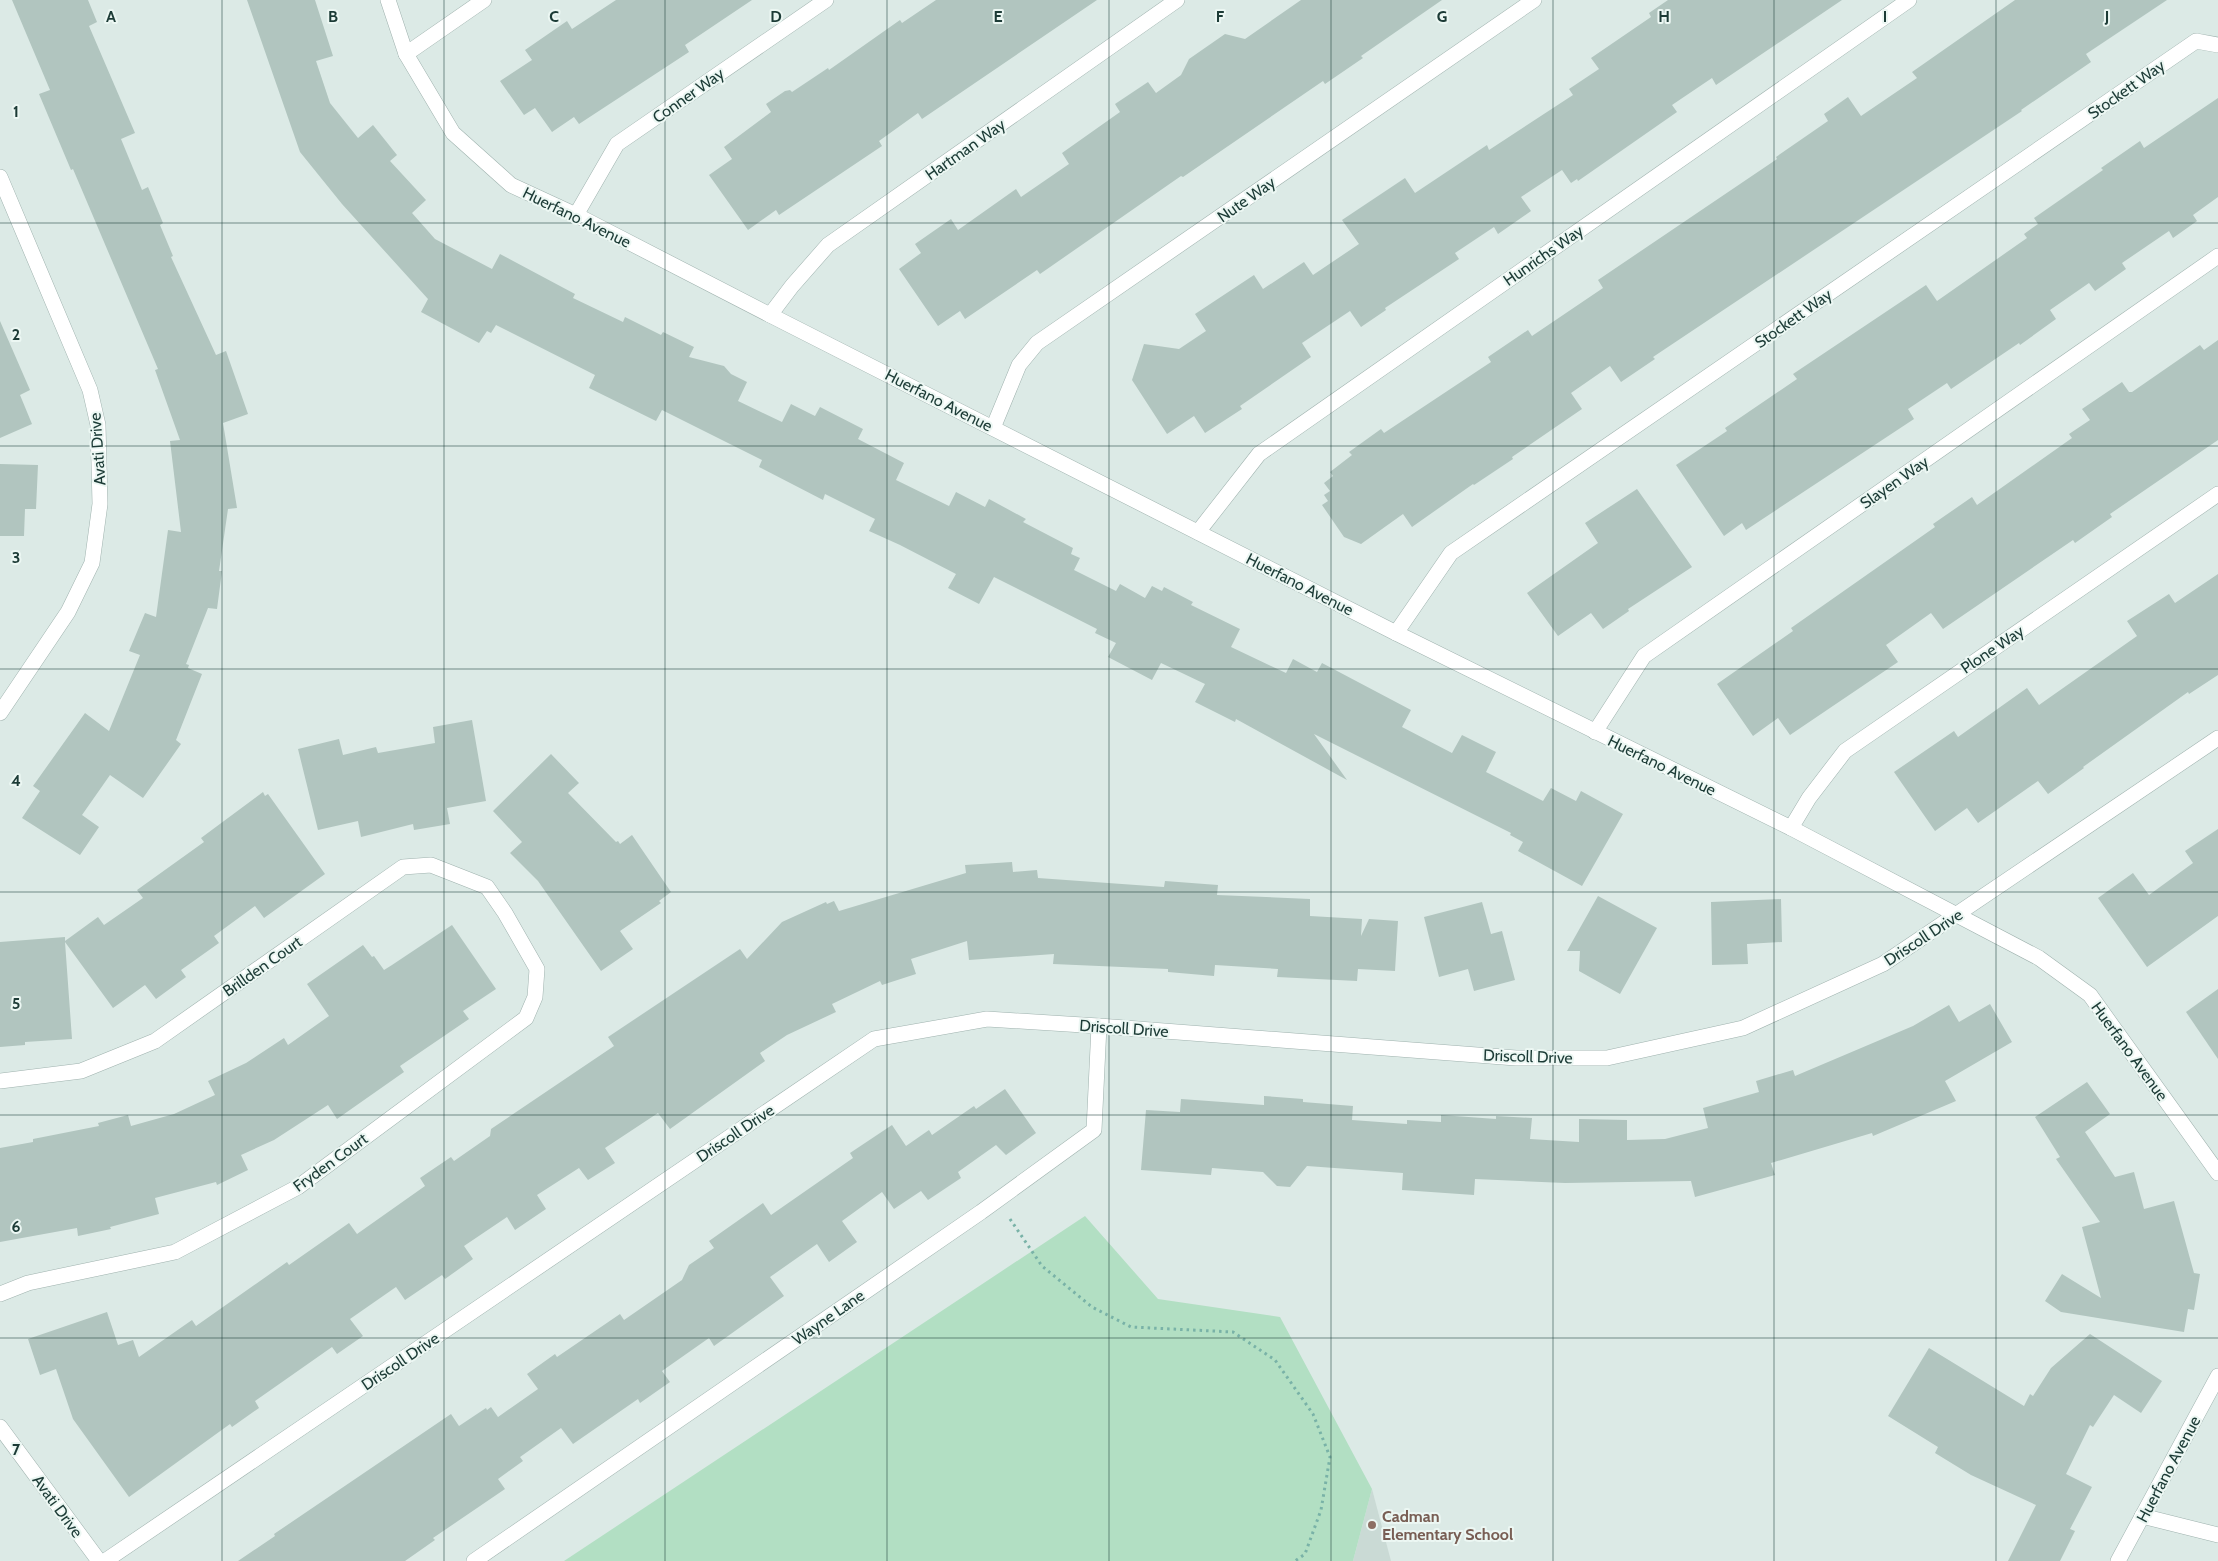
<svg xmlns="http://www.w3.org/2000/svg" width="2218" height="1561" font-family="Cabin,sans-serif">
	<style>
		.built { fill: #cadad5 }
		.green { fill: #b2dfc3 }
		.building { fill: #b1c5bf }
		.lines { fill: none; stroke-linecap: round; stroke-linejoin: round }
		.minor-casing { stroke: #9fb2ae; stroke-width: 16 }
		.tertiary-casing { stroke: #9fb2ae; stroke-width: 16 }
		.path { stroke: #79b2a7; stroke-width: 3; stroke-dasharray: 2.5 4; stroke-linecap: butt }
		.minor { stroke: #fff; stroke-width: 15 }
		.tertiary { stroke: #fff; stroke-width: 15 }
		.grid { fill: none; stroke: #1c3b36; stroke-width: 1; stroke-opacity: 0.55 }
		.education-dot { fill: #8d6e63; stroke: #ecf7f3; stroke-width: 2 }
		.labels { text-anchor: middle; stroke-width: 4; stroke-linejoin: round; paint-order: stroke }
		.street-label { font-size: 16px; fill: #1c3b36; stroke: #ecf7f3 }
		.education-label { font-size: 16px; font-weight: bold; fill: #785e54; stroke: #ecf7f3; text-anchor: start }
		.grid-label { font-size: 16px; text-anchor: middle; font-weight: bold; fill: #1c3b36; stroke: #ecf7f3; stroke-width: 4; stroke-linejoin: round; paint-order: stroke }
	</style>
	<rect width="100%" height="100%" fill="#dceae6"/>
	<!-- built -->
	<path class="built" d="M 1372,1489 L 1391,1561 L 1353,1561 Z"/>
	<!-- green -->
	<path class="green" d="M 1085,1216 L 1158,1299 L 1280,1317 L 1372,1489 L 1353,1561 L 564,1561 Z"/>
	<!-- building -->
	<g class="building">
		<path d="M 12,0 L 88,0 L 97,22 L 89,26 L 135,133 L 121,139 L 142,190 L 148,187 L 163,223 L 160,225 L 173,256 L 171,257 L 216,355 L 226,351 L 248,414 L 223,423 L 237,508 L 228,509 L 219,571 L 222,571 L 217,609 L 208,608 L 186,664 L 189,665 L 188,668 L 202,674 L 176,740 L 181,744 L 143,798 L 110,775 L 82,815 L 99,827 L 80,855 L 22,818 L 40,791 L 33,786 L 85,713 L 109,731 L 140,655 L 129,651 L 145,613 L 156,617 L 168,530 L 181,532 L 170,441 L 180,440 L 155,370 L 158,369 L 73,169 L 71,170 L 39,94 L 50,90 Z"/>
		<path d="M 247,0 L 315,0 L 333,56 L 316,61 L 330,103 L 358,138 L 373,125 L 397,155 L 390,161 L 426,200 L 412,213 L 435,239 L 492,269 L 500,254 L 575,294 L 573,298 L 623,322 L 625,317 L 661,335 L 663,332 L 694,347 L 689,357 L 724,366 L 731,374 L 747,382 L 738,401 L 782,422 L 791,404 L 815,416 L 820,407 L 863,429 L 858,439 L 904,463 L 896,480 L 949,506 L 956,492 L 985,507 L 989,499 L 1026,519 L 1023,522 L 1073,548 L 1071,554 L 1080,558 L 1074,570 L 1116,591 L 1120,584 L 1145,598 L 1152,586 L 1162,591 L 1164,587 L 1193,602 L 1191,605 L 1240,629 L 1231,647 L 1286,673 L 1293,659 L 1317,672 L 1322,663 L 1411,710 L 1402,727 L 1452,753 L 1462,735 L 1496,752 L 1486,772 L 1543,801 L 1551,788 L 1576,801 L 1581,791 L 1623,814 L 1582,886 L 1518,851 L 1523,842 L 1510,835 L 1511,833 L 1314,734 L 1347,780 L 1236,719 L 1235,722 L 1195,702 L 1205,684 L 1161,663 L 1152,680 L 1108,657 L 1116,643 L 1095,633 L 1097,629 L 994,577 L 979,604 L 948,588 L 956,574 L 900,545 L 869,531 L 875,519 L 825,494 L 823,500 L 759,467 L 762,460 L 662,410 L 656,421 L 589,388 L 595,375 L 496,325 L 491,333 L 487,331 L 479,343 L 421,312 L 428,299 L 342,204 L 300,152 Z"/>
		<path d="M 616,0 L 752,0 L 685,45 L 689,52 L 579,124 L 574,117 L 552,132 L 535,108 L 524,115 L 500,81 L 532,60 L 525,50 L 567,21 L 572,29 Z"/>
		<path d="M 936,0 L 1097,0 L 922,119 L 918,113 L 879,141 L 882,146 L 779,215 L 776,210 L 748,230 L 709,175 L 732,159 L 724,147 L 771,112 L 766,104 L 785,91 L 790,90 L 792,92 L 828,68 L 829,70 L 900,20 L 902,23 Z"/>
		<path d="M 1301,0 L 1442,0 L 1361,56 L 1363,58 L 1325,84 L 1323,81 L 1183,177 L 1181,176 L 1040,274 L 1037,270 L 965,319 L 960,311 L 938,326 L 899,269 L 921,253 L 915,244 L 951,219 L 958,230 L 1016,189 L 1021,197 L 1069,164 L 1062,153 L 1120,112 L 1115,104 L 1148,82 L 1156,93 L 1181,75 L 1189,59 L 1225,34 L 1245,39 Z"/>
		<path d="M 1668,0 L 1842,0 L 1716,85 L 1712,78 L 1672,105 L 1677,112 L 1578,181 L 1577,179 L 1571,183 L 1562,170 L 1521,197 L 1531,211 L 1498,234 L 1494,227 L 1455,253 L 1459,259 L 1385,308 L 1386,310 L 1361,327 L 1350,311 L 1302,343 L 1311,357 L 1240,406 L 1242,409 L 1205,433 L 1194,416 L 1167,434 L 1132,380 L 1144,344 L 1179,349 L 1206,331 L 1195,314 L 1254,275 L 1263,289 L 1304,262 L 1313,275 L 1359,244 L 1342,220 L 1405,178 L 1415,193 L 1487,145 L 1489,150 L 1573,95 L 1569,89 L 1599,69 L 1591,58 L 1651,17 L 1649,13 Z"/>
		<path d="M 2015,0 L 2167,0 L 2086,54 L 2091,62 L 2021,110 L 2022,111 L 1653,357 L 1655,359 L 1621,382 L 1610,366 L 1571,393 L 1582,409 L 1512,457 L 1513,459 L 1474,485 L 1473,484 L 1412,527 L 1403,514 L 1361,544 L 1344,537 L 1322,505 L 1328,501 L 1324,495 L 1330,491 L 1324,483 L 1333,476 L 1330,472 L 1352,455 L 1349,452 L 1381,429 L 1384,433 L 1491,362 L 1488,357 L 1528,330 L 1532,336 L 1603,288 L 1598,280 L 1777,159 L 1776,157 L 1828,121 L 1824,114 L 1848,97 L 1861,116 L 1917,78 L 1912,72 Z"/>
		<path d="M 2218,98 L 2218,197 L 2193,215 L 2197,221 L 2173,238 L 2169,231 L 2122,263 L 2126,269 L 2095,291 L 2089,283 L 2050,310 L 2056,319 L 2020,345 L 2019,343 L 1951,389 L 1947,383 L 1908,409 L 1914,419 L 1746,530 L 1742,523 L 1724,536 L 1676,465 L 1727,431 L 1725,428 L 1797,379 L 1793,374 L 1926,285 L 1937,301 L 2027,238 L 2024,234 L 2038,224 L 2034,218 L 2103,170 L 2101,168 L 2140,141 L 2144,148 Z"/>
		<path d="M 0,321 L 30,390 L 20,395 L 32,424 L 0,438 Z"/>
		<path d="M 2218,340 L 2218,440 L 2110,514 L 2112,517 L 2075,543 L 2073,540 L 1943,629 L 1931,613 L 1886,645 L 1898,662 L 1790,735 L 1778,718 L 1753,736 L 1717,684 L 1793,631 L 1791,628 L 1935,527 L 1933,524 L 1972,497 L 1977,505 L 2072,438 L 2069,434 L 2090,420 L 2082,409 L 2122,382 L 2129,392 L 2132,392 L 2200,345 L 2204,350 Z"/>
		<path d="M 0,464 L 38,465 L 36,509 L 25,509 L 24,536 L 0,536 Z"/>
		<path d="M 1637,489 L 1692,567 L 1628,609 L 1629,611 L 1603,629 L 1591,613 L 1558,636 L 1527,593 L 1598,543 L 1585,523 Z"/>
		<path d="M 2218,574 L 2218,675 L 2189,694 L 2188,692 L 2083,767 L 2084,768 L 2048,794 L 2038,781 L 1978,823 L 1967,808 L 1935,831 L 1894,772 L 1954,731 L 1958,737 L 2027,688 L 2039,705 L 2137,636 L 2127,621 L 2169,594 L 2175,603 Z"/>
		<path d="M 472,720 L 486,801 L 447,808 L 450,824 L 414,830 L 413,824 L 361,837 L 358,821 L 318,830 L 298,749 L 339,739 L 343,755 L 376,747 L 378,753 L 435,743 L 433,727 Z"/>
		<path d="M 551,754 L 579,783 L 568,793 L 616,842 L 618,841 L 620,844 L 632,835 L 671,892 L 659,901 L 661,903 L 620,931 L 633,949 L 601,971 L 538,881 L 510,853 L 522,842 L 493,811 Z"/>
		<path d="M 263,792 L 265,796 L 268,794 L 325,874 L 264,918 L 255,906 L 214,936 L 219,943 L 181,970 L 186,977 L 156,999 L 145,985 L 113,1008 L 65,942 L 72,1039 L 25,1042 L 25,1045 L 0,1047 L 0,942 L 65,937 L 65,941 L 98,917 L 104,925 L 143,898 L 137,890 L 204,842 L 201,838 Z"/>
		<path d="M 2218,829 L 2218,916 L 2147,967 L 2098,898 L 2133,873 L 2149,895 L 2193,863 L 2185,851 Z"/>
		<path d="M 1012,862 L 1013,872 L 1037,870 L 1038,878 L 1164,887 L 1165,881 L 1218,885 L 1217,895 L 1310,899 L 1310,916 L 1362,919 L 1361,936 L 1369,919 L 1398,921 L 1395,971 L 1358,969 L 1357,981 L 1277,977 L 1278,969 L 1215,965 L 1214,976 L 1168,972 L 1168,969 L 1053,964 L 1054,954 L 969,960 L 967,941 L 911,959 L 916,974 L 882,985 L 880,981 L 832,1004 L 836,1012 L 787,1035 L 760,1053 L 765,1061 L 670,1129 L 658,1113 L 605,1148 L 615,1163 L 588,1180 L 579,1168 L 537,1195 L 546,1209 L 515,1230 L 507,1217 L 464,1246 L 473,1259 L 445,1279 L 442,1275 L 405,1300 L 396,1287 L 350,1319 L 363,1336 L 337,1354 L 332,1347 L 255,1401 L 259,1408 L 232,1427 L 230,1424 L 129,1497 L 73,1419 L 56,1369 L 40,1375 L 28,1339 L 107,1312 L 118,1345 L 133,1340 L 139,1357 L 192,1320 L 196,1326 L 287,1262 L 289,1265 L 349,1223 L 357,1234 L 425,1186 L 420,1178 L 451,1157 L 454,1161 L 490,1136 L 491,1129 L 614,1046 L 608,1037 L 740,949 L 747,959 L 782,922 L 826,902 L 827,904 L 834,901 L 839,911 L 966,873 L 965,865 Z"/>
		<path d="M 1598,896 L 1657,928 L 1620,994 L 1579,971 L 1580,951 L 1567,951 Z"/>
		<path d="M 1781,899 L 1782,942 L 1747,944 L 1748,964 L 1712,965 L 1711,902 Z"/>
		<path d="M 1482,902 L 1491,934 L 1502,931 L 1515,980 L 1474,991 L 1468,969 L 1439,977 L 1424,917 Z"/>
		<path d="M 452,925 L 496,989 L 463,1011 L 469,1019 L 400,1066 L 404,1072 L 337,1119 L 328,1105 L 274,1140 L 241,1155 L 248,1170 L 217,1185 L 216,1182 L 155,1198 L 159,1214 L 110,1227 L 111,1229 L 78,1236 L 77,1228 L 0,1242 L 0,1148 L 33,1142 L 33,1139 L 99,1126 L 98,1123 L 128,1115 L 131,1126 L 174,1114 L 215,1095 L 208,1081 L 246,1063 L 284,1038 L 288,1045 L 329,1016 L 307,984 L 363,945 L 372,957 L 374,956 L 384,970 L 392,965 L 393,966 L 392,965 Z"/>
		<path d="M 2218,989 L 2218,1059 L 2186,1012 Z"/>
		<path d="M 1990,1004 L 2012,1042 L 1945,1081 L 1956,1101 L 1873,1136 L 1872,1133 L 1771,1163 L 1775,1175 L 1695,1197 L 1691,1181 L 1565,1183 L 1475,1179 L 1474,1195 L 1402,1190 L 1403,1173 L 1307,1166 L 1290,1187 L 1277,1186 L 1263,1172 L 1212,1168 L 1211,1175 L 1141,1170 L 1146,1110 L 1180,1112 L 1181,1099 L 1264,1105 L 1264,1096 L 1303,1099 L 1303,1102 L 1353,1106 L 1352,1120 L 1407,1124 L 1407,1120 L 1441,1122 L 1441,1115 L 1496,1119 L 1496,1116 L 1532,1118 L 1530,1139 L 1579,1142 L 1579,1119 L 1627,1120 L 1627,1140 L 1665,1139 L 1708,1128 L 1703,1108 L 1759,1092 L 1756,1081 L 1793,1070 L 1795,1076 L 1913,1026 L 1949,1005 L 1959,1022 Z"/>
		<path d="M 2087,1082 L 2110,1114 L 2085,1132 L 2115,1177 L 2134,1172 L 2144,1209 L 2174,1201 L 2194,1273 L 2200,1274 L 2194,1310 L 2188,1309 L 2184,1332 L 2061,1312 L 2045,1301 L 2062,1274 L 2101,1298 L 2082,1227 L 2100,1222 L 2056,1159 L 2060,1157 L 2035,1117 Z"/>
		<path d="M 1005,1089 L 1036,1133 L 1006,1155 L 996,1145 L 958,1172 L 961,1178 L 928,1200 L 921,1191 L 894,1209 L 882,1192 L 842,1221 L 857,1242 L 829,1262 L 817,1244 L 770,1277 L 784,1296 L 714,1346 L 709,1338 L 662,1371 L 670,1382 L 640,1403 L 638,1399 L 573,1444 L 561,1428 L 520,1457 L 523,1461 L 498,1479 L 505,1489 L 433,1538 L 435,1540 L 405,1561 L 238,1561 L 275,1536 L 274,1534 L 451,1414 L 459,1426 L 486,1408 L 487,1410 L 491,1407 L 498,1417 L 538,1389 L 527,1374 L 555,1354 L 557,1357 L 620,1314 L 624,1320 L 682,1280 L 689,1265 L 714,1248 L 709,1241 L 763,1203 L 771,1215 L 853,1158 L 850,1153 L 892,1125 L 906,1146 L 929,1130 L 932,1135 L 974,1106 L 976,1109 Z"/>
		<path d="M 2090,1334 L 2162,1381 L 2141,1413 L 2114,1395 L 2093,1427 L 2090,1425 L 2066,1474 L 2092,1487 L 2070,1529 L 2075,1531 L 2060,1561 L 2008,1561 L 2036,1505 L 1971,1475 L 1935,1453 L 1938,1447 L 1888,1416 L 1929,1348 L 2024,1406 L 2030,1394 L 2033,1396 L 2051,1368 Z"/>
	</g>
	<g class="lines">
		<defs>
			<g id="minor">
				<path d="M 406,54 L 484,0"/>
				<path d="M 576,215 L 617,144 L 826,0"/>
				<path d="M 770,315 L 792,286 L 828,245 L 1177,0"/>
				<path d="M 993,428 L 1019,365 L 1037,343 L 1534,0"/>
				<path d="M 1198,532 L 1259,454 L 1909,0"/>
				<path d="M 1396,633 L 1451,553 L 2196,41 L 2218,45"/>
				<path d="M 1595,732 L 1644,656 L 2218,256"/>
				<path d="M 1791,828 L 1809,798 L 1845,751 L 2218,494"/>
				<path d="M 0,1081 L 81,1071 L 155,1041 L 403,867 L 431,865 L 487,887 L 505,913 L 537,969 L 535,997 L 526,1018 L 298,1187 L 175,1252 L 28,1283 L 0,1294"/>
				<path d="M 2142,1516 L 2218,1535"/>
				<path d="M 105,1561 L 874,1039 L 987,1019 L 1099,1026 L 1516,1058 L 1607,1058 L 1743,1028 L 1883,964 L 2218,738"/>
				<path d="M 474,1561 L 981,1212 L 1094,1130 L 1099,1026"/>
			</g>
			<g id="tertiary">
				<path d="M 388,0 L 406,54 L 453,133 L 511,185 L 576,215 L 770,315 L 1396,633 L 1791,828 L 2039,958 L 2090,995 L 2218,1173"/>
				<path d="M 0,177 L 90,390 L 98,425 L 100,504 L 92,563 L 68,612 L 0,713"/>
				<path d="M 0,1427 L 99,1561"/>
				<path d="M 2118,1561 L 2218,1376"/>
			</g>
		</defs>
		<!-- minor casing -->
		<use href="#minor" class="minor-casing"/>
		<!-- tertiary casing -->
		<use href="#tertiary" class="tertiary-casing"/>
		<!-- path -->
		<path class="path" d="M 1010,1219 L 1042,1266 L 1092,1307 L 1131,1327 L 1233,1332 L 1275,1360 L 1313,1414 L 1330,1457 L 1321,1510 L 1305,1554 L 1295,1561"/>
		<!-- minor -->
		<use href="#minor" class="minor"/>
		<!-- tertiary -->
		<use href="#tertiary" class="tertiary"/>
	</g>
	<!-- grid -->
	<path class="grid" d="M 222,0 L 222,1561M 444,0 L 444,1561M 665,0 L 665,1561M 887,0 L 887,1561M 1109,0 L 1109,1561M 1331,0 L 1331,1561M 1553,0 L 1553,1561M 1774,0 L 1774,1561M 1996,0 L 1996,1561M 0,223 L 2218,223M 0,446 L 2218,446M 0,669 L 2218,669M 0,892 L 2218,892M 0,1115 L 2218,1115M 0,1338 L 2218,1338"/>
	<!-- markers -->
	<circle class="education-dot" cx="1372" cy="1525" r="5"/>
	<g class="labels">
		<!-- street labels -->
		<g class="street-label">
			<text transform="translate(2126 89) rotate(-35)" y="6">Stockett Way</text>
			<text transform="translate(688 95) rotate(-35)" y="6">Conner Way</text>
			<text transform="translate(965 149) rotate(-35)" y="6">Hartman Way</text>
			<text transform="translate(1246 199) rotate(-35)" y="6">Nute Way</text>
			<text transform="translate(577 217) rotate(26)" y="6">Huerfano Avenue</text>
			<text transform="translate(1543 255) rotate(-35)" y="6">Hunrichs Way</text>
			<text transform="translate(1793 318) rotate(-35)" y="6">Stockett Way</text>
			<text transform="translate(939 400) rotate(27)" y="6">Huerfano Avenue</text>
			<text transform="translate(97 449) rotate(-94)" y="6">Avati Drive</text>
			<text transform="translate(1894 482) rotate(-35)" y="6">Slayen Way</text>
			<text transform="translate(1300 584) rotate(27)" y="6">Huerfano Avenue</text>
			<text transform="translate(1992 649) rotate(-34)" y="6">Plone Way</text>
			<text transform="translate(1662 765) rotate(26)" y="6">Huerfano Avenue</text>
			<text transform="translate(1923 937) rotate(-33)" y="6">Driscoll Drive</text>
			<text transform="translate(262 966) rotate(-35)" y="6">Brillden Court</text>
			<text transform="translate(1124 1028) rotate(4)" y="6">Driscoll Drive</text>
			<text transform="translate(2130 1051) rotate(54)" y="6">Huerfano Avenue</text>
			<text transform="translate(1528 1056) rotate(2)" y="6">Driscoll Drive</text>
			<text transform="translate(735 1133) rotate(-34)" y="6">Driscoll Drive</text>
			<text transform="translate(330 1162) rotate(-36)" y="6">Fryden Court</text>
			<text transform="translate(828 1317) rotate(-35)" y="6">Wayne Lane</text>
			<text transform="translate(400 1361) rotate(-34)" y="6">Driscoll Drive</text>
			<text transform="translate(2168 1469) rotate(-62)" y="6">Huerfano Avenue</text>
			<text transform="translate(58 1506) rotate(54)" y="6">Avati Drive</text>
		</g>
		<!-- education labels -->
		<g class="education-label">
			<text x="1382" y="1522">Cadman<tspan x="1382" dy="18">Elementary School</tspan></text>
		</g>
	</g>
	<g class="grid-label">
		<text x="111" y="22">A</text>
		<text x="333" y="22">B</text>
		<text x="554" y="22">C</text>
		<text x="776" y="22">D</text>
		<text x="998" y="22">E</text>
		<text x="1220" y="22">F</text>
		<text x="1442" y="22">G</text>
		<text x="1664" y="22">H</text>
		<text x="1885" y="22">I</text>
		<text x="2107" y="22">J</text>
		<text x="16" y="117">1</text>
		<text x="16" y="340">2</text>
		<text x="16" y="563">3</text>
		<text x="16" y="786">4</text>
		<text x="16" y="1009">5</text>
		<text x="16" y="1232">6</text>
		<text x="16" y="1455">7</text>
	</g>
</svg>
